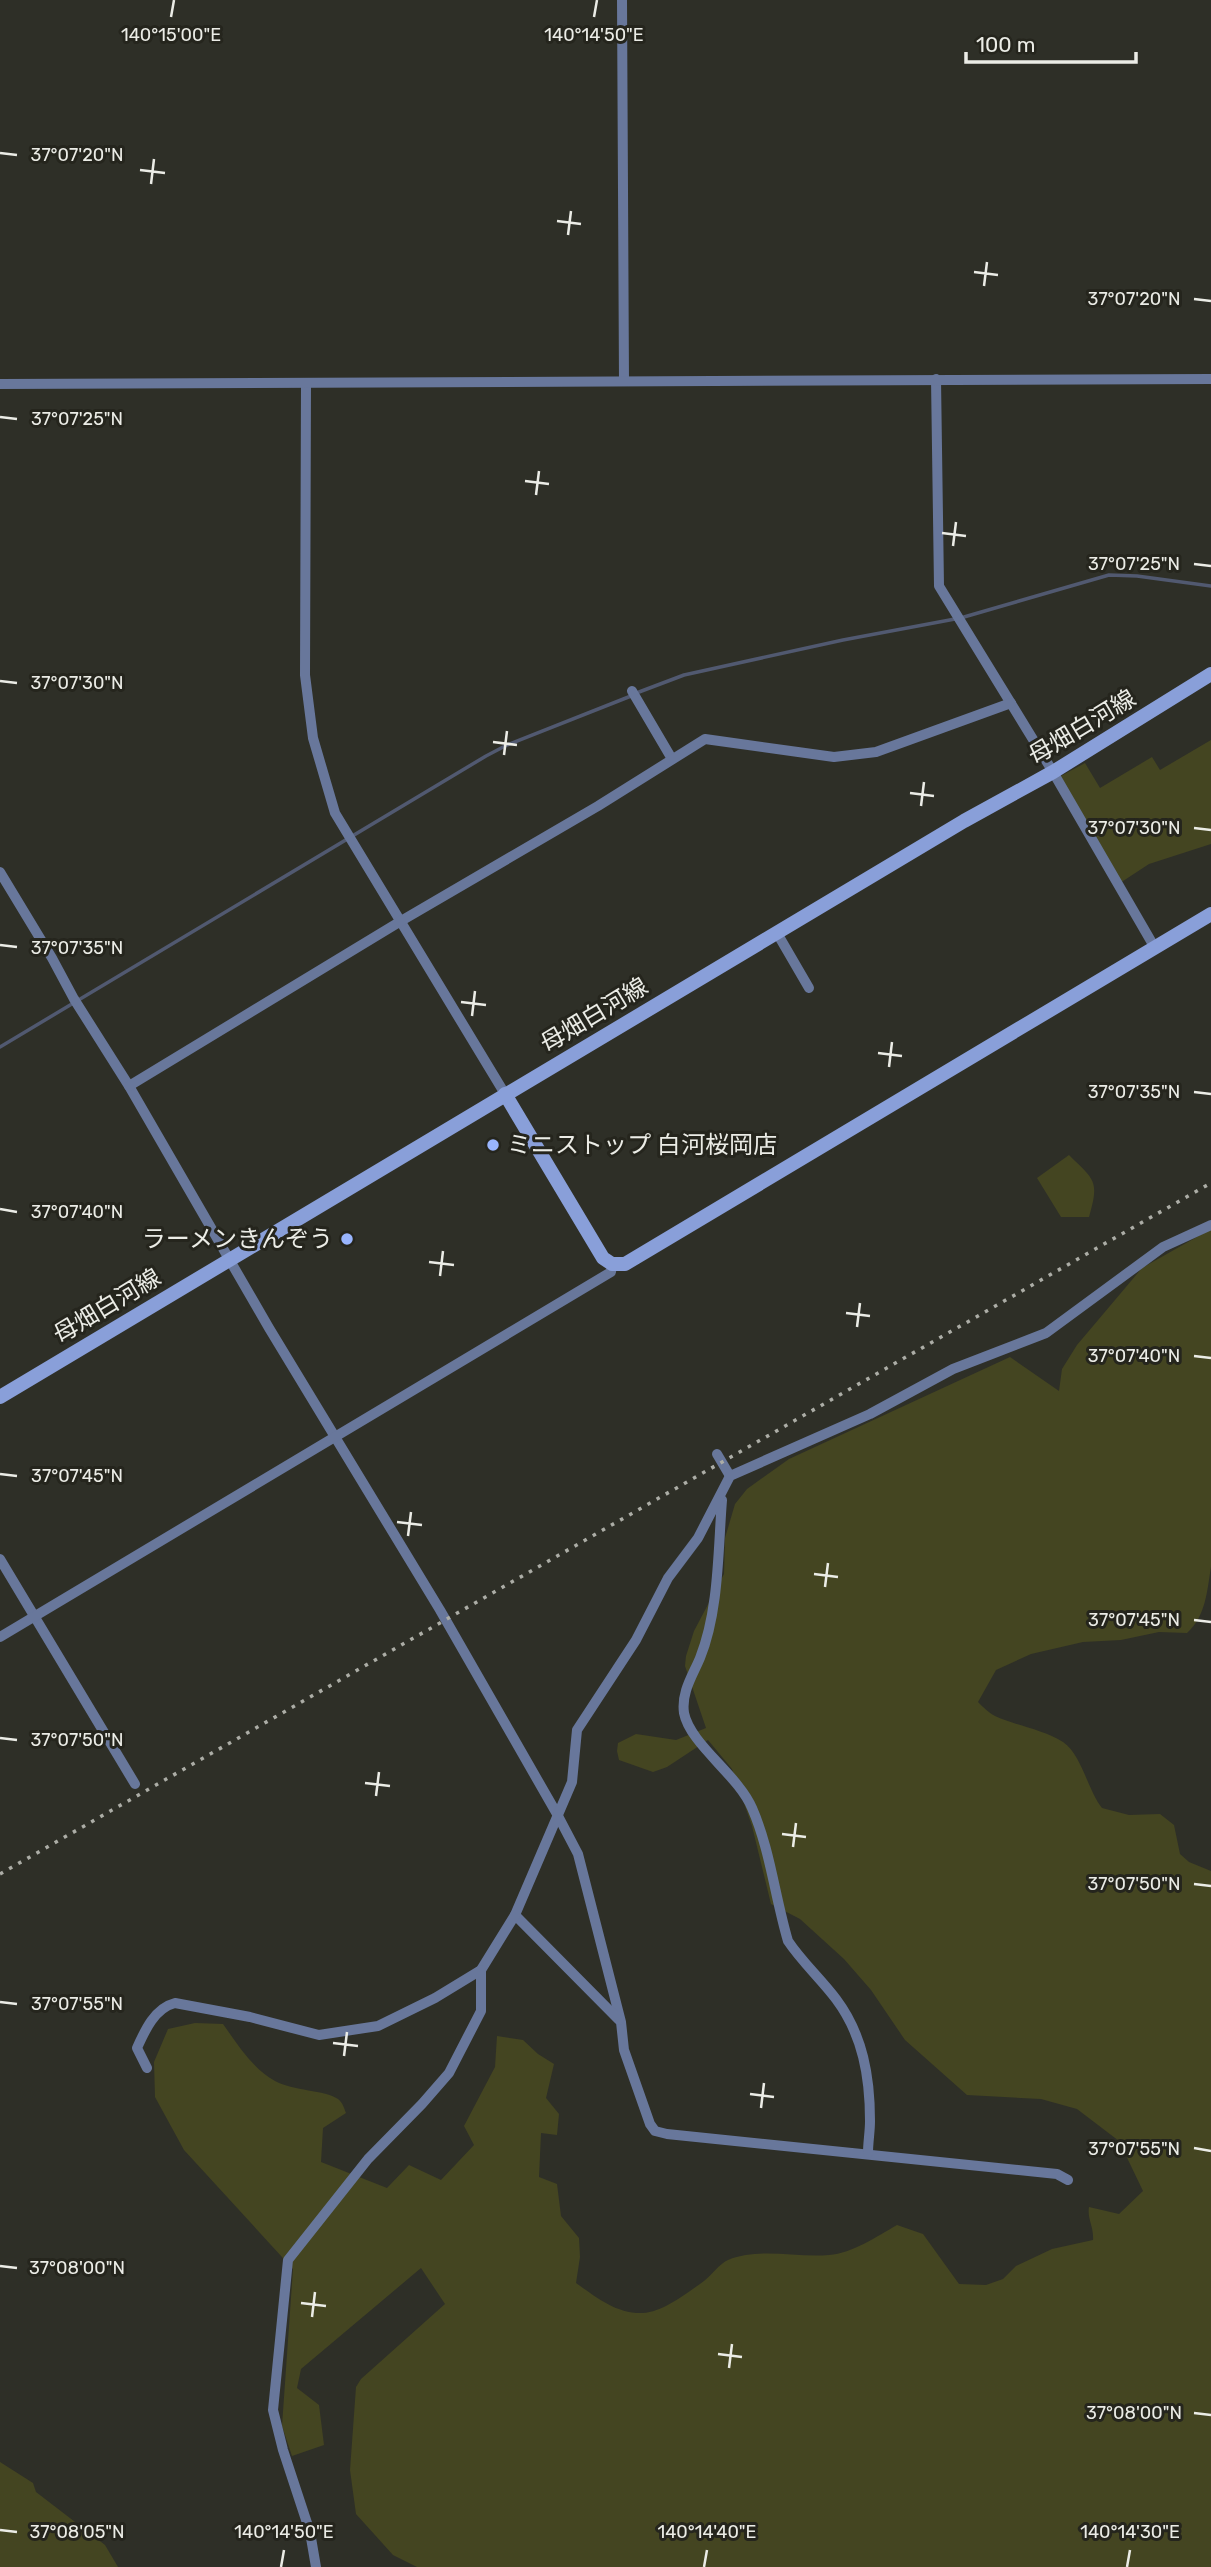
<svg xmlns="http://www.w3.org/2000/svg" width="1211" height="2567" font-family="Rubik,'Noto Sans JP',sans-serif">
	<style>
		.green { fill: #444521 }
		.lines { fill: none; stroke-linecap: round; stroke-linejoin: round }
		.stream { stroke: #515970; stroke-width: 3.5 }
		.street { stroke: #68779b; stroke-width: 10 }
		.secondary { stroke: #899fd9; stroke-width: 14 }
		.rail { stroke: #acada6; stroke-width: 3.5; stroke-dasharray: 3.5 7; stroke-linecap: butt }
		.ticks { fill: none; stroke: #ebece6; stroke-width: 2.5 }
		.poi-dot { fill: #99b5fd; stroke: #25251d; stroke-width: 2.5 }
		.labels { text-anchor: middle; stroke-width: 6; stroke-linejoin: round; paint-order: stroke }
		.street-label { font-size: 24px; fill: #ebece6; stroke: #25251d }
		.poi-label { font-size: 24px; fill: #ebece6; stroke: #25251d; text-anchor: start }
		.ticks-label { font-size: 18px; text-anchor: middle; fill: #ebece6; stroke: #25251d; stroke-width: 6; stroke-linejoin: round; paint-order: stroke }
	</style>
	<rect width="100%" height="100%" fill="#2e2f27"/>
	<!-- green -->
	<g class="green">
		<path d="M 1211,740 L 1211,844 L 1149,864 L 1120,883 L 1059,777 L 1085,763 L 1100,788 L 1152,757 L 1160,770 Z"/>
		<path d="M 1069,1155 C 1094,1180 1100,1180 1089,1217 L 1061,1217 L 1037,1178 Z"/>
		<path d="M 1211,1229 L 1211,1567 C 1207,1591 1206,1616 1187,1633 L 1159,1632 L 1121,1640 L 1083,1642 L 1031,1654 L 996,1670 L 978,1702 C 983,1707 989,1713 995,1716 C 1017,1726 1042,1729 1063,1742 C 1082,1755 1087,1789 1102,1808 L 1129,1815 L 1160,1814 L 1174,1825 L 1180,1854 L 1189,1862 L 1211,1871 L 1211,2567 L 417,2567 L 393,2555 L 356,2514 L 350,2470 L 356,2387 L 361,2379 L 445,2304 L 421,2268 L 301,2369 L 297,2388 L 319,2405 L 324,2445 L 292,2456 L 282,2426 L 293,2269 L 184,2150 L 155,2097 L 154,2062 L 168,2029 L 195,2023 L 223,2024 C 238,2045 252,2068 275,2081 C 293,2091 325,2090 338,2099 C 343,2103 344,2108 346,2113 L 323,2128 L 321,2162 L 387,2188 L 409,2165 L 441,2180 L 474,2145 L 464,2126 L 495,2067 L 497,2036 L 523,2040 L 538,2054 L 554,2064 L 546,2098 L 559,2114 L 557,2135 L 541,2133 L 539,2177 L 557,2184 L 561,2216 L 579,2238 L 580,2257 L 576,2283 C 596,2297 616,2314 643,2313 C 663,2312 687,2293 704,2281 C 712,2275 719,2264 728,2260 C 759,2247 796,2258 829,2255 C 853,2253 876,2237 897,2225 L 923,2234 L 959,2284 L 986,2285 L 1003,2279 L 1016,2266 L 1052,2249 L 1093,2240 C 1094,2227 1087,2219 1089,2207 L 1119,2214 L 1143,2191 L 1119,2141 L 1077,2109 L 1041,2099 L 967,2095 L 905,2040 L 871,1990 L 844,1959 L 800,1919 L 771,1904 L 752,1826 L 732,1769 L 708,1740 L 667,1767 L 653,1772 L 619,1760 L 617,1751 L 618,1743 L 636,1734 L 676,1740 L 706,1728 L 685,1666 L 686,1656 L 694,1631 L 724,1574 L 725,1538 L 735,1504 L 747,1489 L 789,1459 L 1010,1357 L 1059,1391 L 1062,1369 L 1077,1345 L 1142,1268 Z"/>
		<path d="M 0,2462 L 33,2483 L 36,2492 L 105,2545 L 118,2567 L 0,2567 Z"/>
	</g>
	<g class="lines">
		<!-- stream -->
		<g class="stream">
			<path d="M 964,617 L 1109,575 L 1137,576 L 1211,586"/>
			<path d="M 639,692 L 684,675 L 843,640 L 955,619"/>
			<path d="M 0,1047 L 486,756 L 507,745 L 631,696"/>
		</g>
		<!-- street -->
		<g class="street">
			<path d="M 622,0 L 624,381"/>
			<path d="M 936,379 L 939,586 L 1053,772 L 1155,948"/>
			<path d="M 306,383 L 305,675 L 313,738 L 335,813 L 505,1094"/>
			<path d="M 0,384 L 1211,379"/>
			<path d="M 632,691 L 672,759"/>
			<path d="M 0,872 L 52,958 L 74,999 L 129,1086 L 269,1328 L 440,1610 L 557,1814 L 578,1854 L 621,2022 L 624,2050 L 650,2124 L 655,2131 L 667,2134 L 1057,2174 L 1068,2180"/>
			<path d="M 777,933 L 809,988"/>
			<path d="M 129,1086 L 401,921 L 598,806 L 705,739 L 834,757 L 876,752 L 1011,703"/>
			<path d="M 717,1454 L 730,1476"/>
			<path d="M 722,1500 C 718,1550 719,1611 700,1658 C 693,1675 681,1692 684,1713 C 690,1744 738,1775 752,1808 C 770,1849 775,1897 788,1941 C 802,1962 821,1979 836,1999 C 863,2035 870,2077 870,2121 C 870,2132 868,2142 868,2153"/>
			<path d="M 0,1559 L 135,1784"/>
			<path d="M 0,1637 L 611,1272 L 612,1264"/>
			<path d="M 515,1915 L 619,2020"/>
			<path d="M 147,2068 L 137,2048 C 145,2030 155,2008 175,2003 L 250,2017 L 319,2035 L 378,2026 L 435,1998 L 481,1970 L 515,1915 L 572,1782 L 577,1730 L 636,1640 L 668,1578 L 698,1538 L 730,1476 L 870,1414 L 953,1369 L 1046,1333 L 1163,1247 L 1211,1225"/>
			<path d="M 316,2567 L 310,2532 L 283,2450 L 273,2410 L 288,2260 L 368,2159 L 422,2104 L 449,2073 L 481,2011 L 481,1970"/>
		</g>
		<!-- secondary -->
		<g class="secondary">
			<path d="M 505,1094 L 603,1258 L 612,1264 L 625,1264 L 1211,914"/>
			<path d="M 0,1397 L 964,821 L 1053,772 L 1211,674"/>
		</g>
		<!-- rail -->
		<path class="rail" d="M 0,1874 L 1211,1183"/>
	</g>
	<!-- ticks -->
	<path class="ticks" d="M 171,17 L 174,0M 594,17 L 597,0M 0,153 L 17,155M 140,170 L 165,173M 151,184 L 154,159M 557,221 L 581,224M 568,235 L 571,211M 974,272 L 998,275M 984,286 L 987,262M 1194,299 L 1211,301M 0,417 L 17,419M 525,481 L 549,484M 536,495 L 539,471M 942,533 L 966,536M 953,546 L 956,522M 1194,564 L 1211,566M 0,681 L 17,683M 493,742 L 517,745M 504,755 L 507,731M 910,793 L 934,796M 921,806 L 924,782M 1194,828 L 1211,830M 0,945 L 17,947M 461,1002 L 486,1005M 472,1016 L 475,991M 878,1053 L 902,1056M 889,1067 L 892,1042M 1194,1092 L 1211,1094M 0,1209 L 17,1212M 429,1262 L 454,1265M 440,1276 L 443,1251M 846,1313 L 870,1316M 857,1327 L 860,1303M 1194,1356 L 1211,1358M 0,1474 L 17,1476M 397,1522 L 422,1525M 408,1536 L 411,1512M 814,1574 L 838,1577M 825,1587 L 828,1563M 1194,1620 L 1211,1622M 0,1738 L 17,1740M 365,1783 L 390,1786M 376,1796 L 379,1772M 782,1834 L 806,1837M 793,1847 L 796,1823M 1194,1884 L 1211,1886M 0,2002 L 17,2004M 333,2043 L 358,2046M 344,2056 L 347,2032M 750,2094 L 774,2097M 761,2108 L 764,2083M 1194,2148 L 1211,2151M 0,2266 L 17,2268M 301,2303 L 326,2306M 312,2317 L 315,2292M 718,2354 L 742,2357M 729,2368 L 732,2344M 1194,2413 L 1211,2415M 0,2530 L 17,2532M 281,2567 L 284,2550M 704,2567 L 707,2550M 1127,2567 L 1130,2550"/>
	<!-- markers -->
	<g class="poi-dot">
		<circle cx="493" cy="1145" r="7"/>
		<circle cx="347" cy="1239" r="7"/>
	</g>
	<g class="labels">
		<!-- street labels -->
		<g class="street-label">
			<text transform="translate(1082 727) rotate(-31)" y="8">母畑白河線</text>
			<text transform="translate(594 1015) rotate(-31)" y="8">母畑白河線</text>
			<text transform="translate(107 1306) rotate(-31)" y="8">母畑白河線</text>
		</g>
		<!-- poi labels -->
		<g class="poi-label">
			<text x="507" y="1153">ミニストップ 白河桜岡店</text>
			<text x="333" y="1247" text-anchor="end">ラーメンきんぞう</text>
		</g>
	</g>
	<g class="ticks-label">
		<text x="171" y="41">140°15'00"E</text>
		<text x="594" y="41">140°14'50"E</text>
		<text x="77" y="161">37°07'20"N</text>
		<text x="1134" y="305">37°07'20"N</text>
		<text x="77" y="425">37°07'25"N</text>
		<text x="1134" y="570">37°07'25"N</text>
		<text x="77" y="689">37°07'30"N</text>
		<text x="1134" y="834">37°07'30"N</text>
		<text x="77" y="954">37°07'35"N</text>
		<text x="1134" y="1098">37°07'35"N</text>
		<text x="77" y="1218">37°07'40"N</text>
		<text x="1134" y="1362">37°07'40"N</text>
		<text x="77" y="1482">37°07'45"N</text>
		<text x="1134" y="1626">37°07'45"N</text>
		<text x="77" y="1746">37°07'50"N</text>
		<text x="1134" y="1890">37°07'50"N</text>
		<text x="77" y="2010">37°07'55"N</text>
		<text x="1134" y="2155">37°07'55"N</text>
		<text x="77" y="2274">37°08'00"N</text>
		<text x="1134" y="2419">37°08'00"N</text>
		<text x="284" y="2538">140°14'50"E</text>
		<text x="707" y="2538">140°14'40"E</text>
		<text x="1130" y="2538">140°14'30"E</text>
		<text x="77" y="2538">37°08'05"N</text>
	</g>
	<!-- scale -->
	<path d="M966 52v10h170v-10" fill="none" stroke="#ebece6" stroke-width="3.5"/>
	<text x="976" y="52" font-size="21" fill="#ebece6" stroke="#25251d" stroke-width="5" paint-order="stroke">100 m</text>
</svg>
